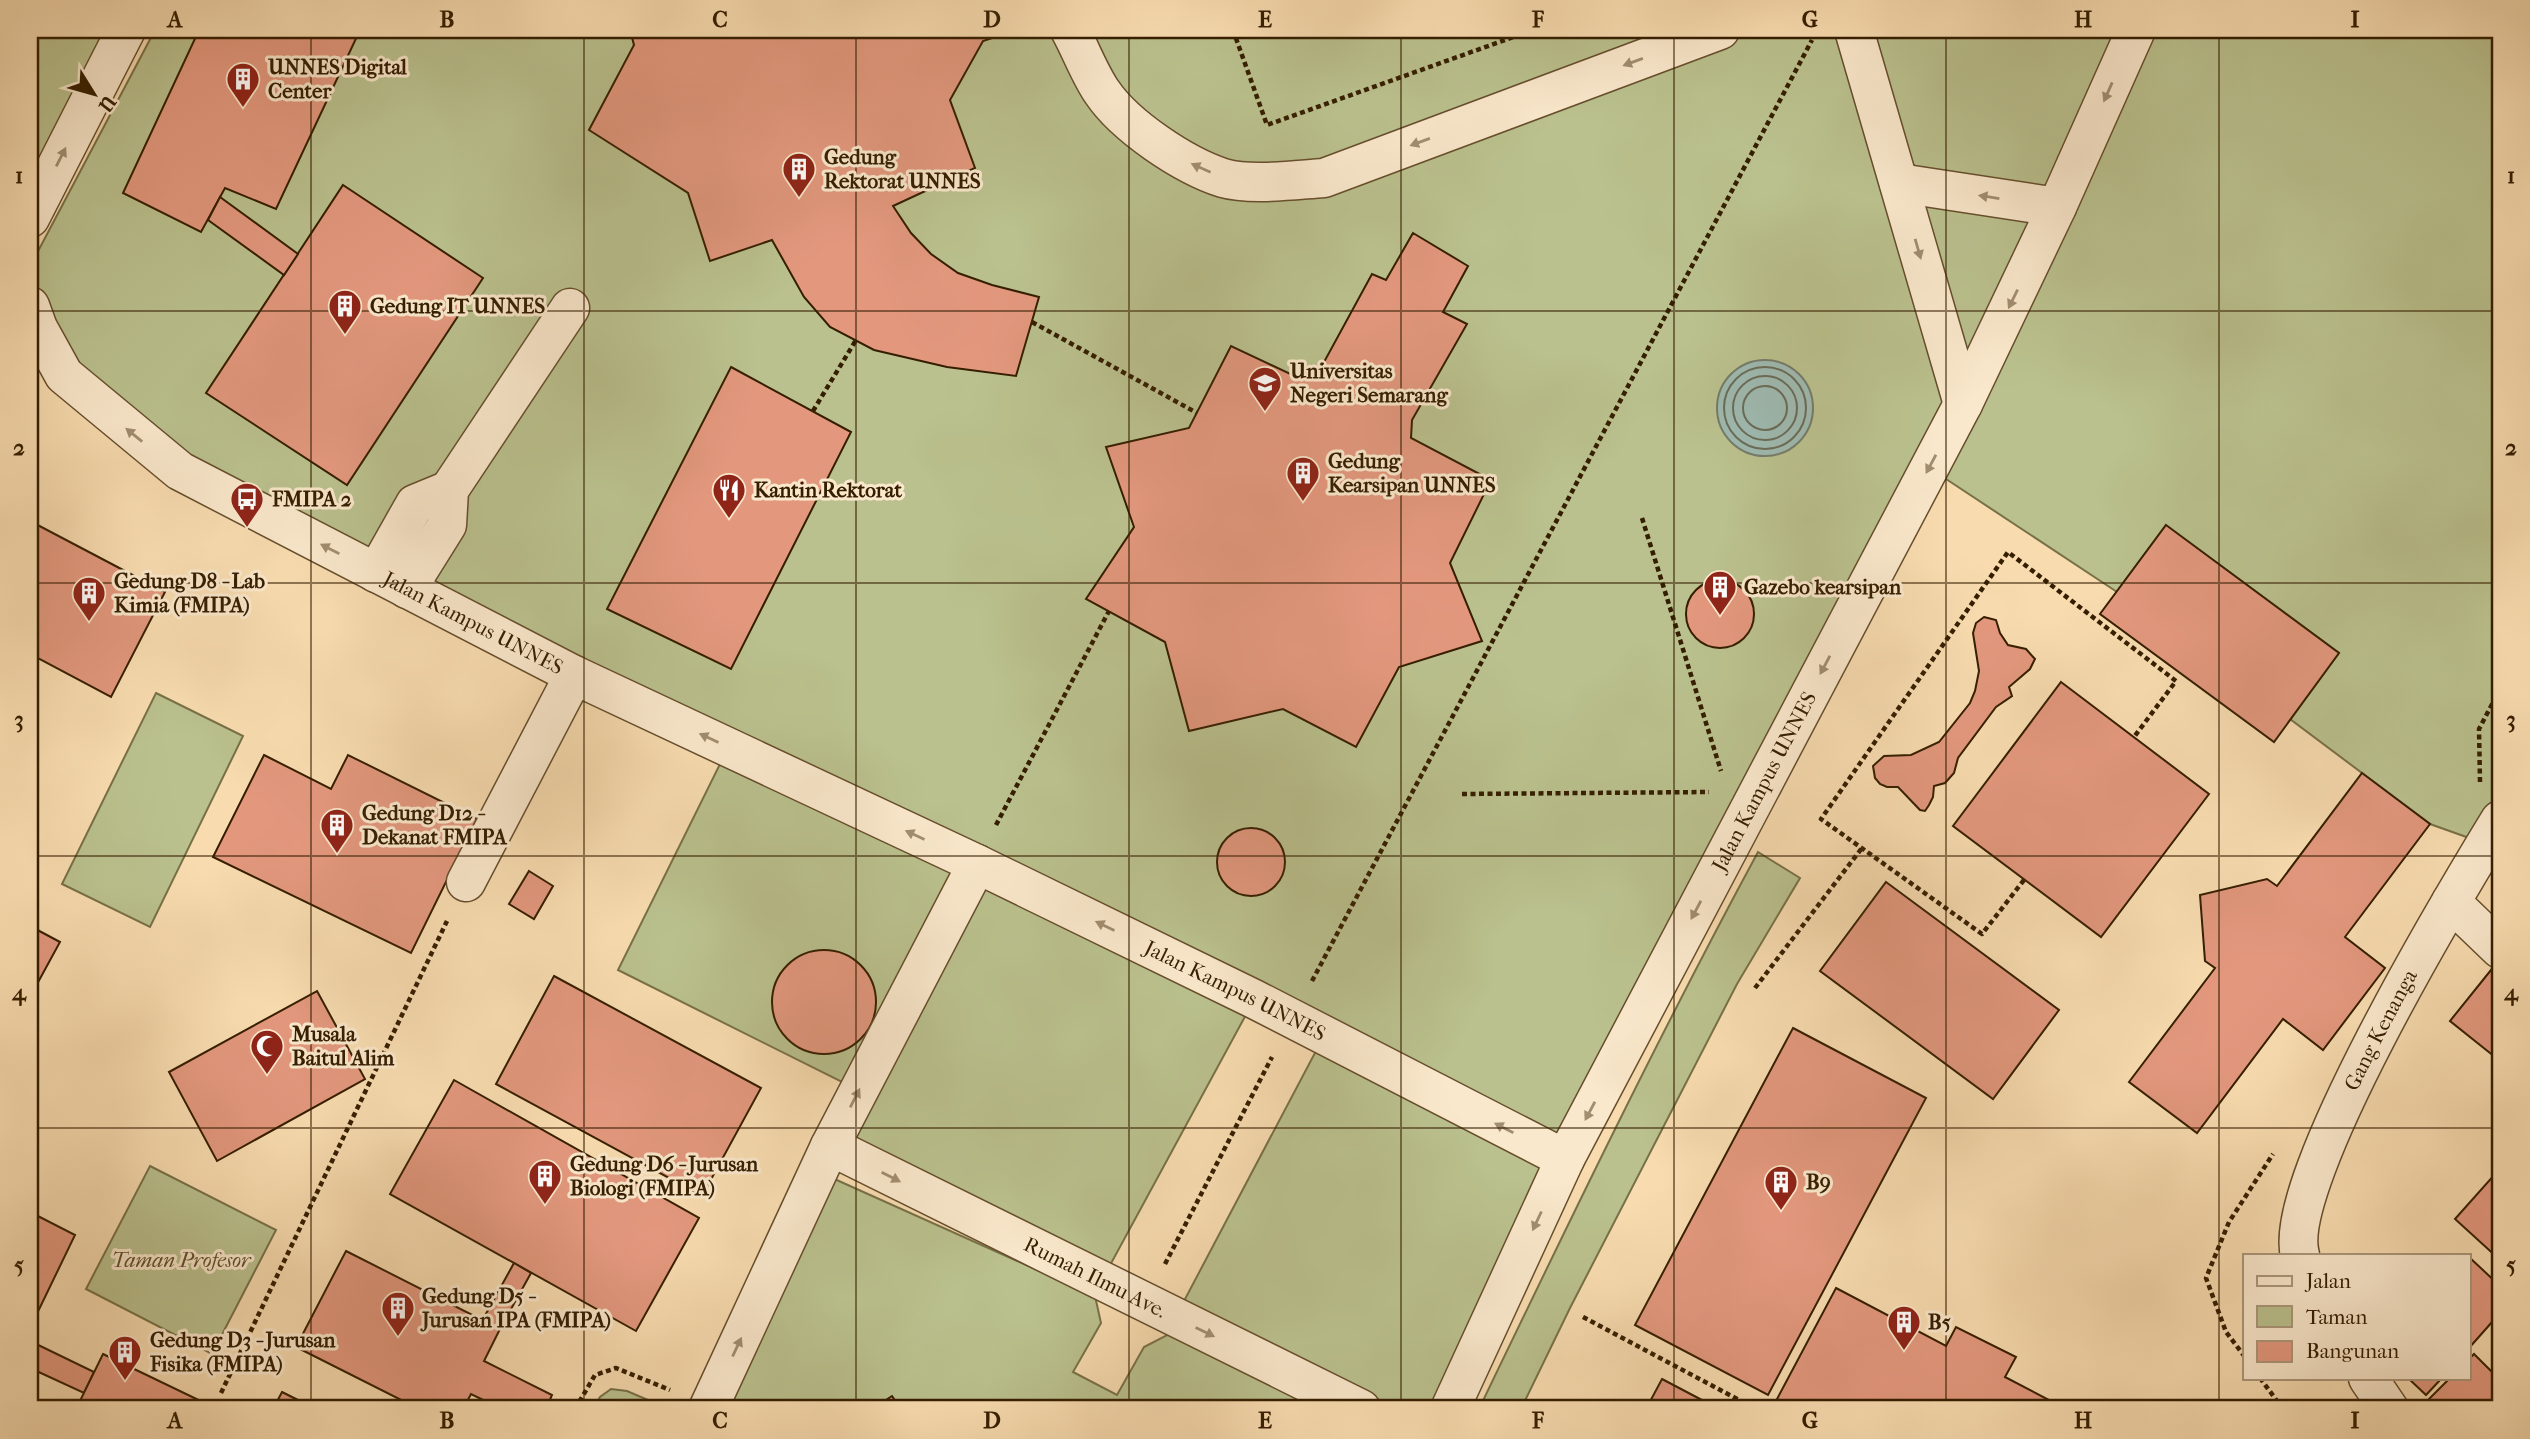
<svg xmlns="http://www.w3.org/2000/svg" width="2530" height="1439" font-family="'IM FELL French Canon',serif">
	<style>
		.green { fill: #bac18e; stroke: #787047; stroke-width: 2 }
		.water { fill: #9ebab1; stroke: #747c6a; stroke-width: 2 }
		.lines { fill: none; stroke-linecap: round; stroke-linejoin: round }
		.shore { stroke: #6a6c58; stroke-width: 2 }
		.building { fill: #e3987e; stroke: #351e00; stroke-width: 2 }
		.minor-casing { stroke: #664e2c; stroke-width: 41 }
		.path { stroke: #351e00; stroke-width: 4.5; stroke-dasharray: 5 3.5; stroke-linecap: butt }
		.minor { stroke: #fae8cc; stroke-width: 38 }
		.oneway { fill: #a18d70 }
		.grid { fill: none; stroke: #351e00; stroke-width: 2; stroke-opacity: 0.55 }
		.labels { text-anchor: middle; stroke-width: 6; stroke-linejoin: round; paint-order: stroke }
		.poi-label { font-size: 21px; font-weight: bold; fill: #351e00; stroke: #fae8cc; text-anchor: start }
		.street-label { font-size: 21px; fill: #351e00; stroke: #fae8cc }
		.park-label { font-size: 21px; font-style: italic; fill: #5d4f2b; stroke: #fae8cc }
		.neatline { fill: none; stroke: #351e00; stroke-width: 2.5 }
		.grid-label { font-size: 23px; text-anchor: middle; font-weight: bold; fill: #351e00 }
	</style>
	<rect width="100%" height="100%" fill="#f8dcb0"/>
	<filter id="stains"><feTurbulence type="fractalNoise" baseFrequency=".00286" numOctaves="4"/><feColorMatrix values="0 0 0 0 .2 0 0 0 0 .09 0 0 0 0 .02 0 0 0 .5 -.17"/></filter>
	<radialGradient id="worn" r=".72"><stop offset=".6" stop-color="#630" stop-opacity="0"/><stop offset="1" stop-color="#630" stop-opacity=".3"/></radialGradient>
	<!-- green -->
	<g class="green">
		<path d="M 30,30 L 112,30 L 30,195 Z"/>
		<path d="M 155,30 L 1847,30 L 1952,402 L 1559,1140 L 575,664 L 185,458 L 78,370 L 46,315 L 35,280 L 36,255 Z"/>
		<path d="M 1862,30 L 2120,30 L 2049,193 L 1908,176 Z"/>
		<path d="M 2147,30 L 2500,30 L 2500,795 L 2472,839 L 2430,824 L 2290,719 L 2339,653 L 2166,526 L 2117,592 L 1940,475 Z"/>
		<path d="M 1915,199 L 2039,217 L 1964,368 Z"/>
		<path d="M 156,693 L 243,736 L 150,927 L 62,884 Z"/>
		<path d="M 724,756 L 958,871 L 850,1086 L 618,970 Z"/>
		<path d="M 1758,852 L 1800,878 L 1737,984 L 1570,1308 L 1521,1409 L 1479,1409 C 1569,1222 1659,1035 1758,852 Z"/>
		<path d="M 981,880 L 1248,1011 L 1108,1269 L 847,1138 Z"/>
		<path d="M 1317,1049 L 1545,1167 L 1431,1409 L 1397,1409 L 1184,1301 Z"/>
		<path d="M 150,1166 L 276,1230 L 212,1354 L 86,1289 Z"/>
		<path d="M 830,1177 L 1095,1296 L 1101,1323 L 1073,1372 L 1117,1395 L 1144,1347 L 1169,1334 L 1317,1409 L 722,1409 Z"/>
		<path d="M 611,1389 L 627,1391 L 669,1409 L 593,1409 L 600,1397 Z"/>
	</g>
	<!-- water -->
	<circle class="water" cx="1765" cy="408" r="48"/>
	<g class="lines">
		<!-- shore -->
		<g class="shore">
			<circle cx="1765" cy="408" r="41"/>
			<circle cx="1765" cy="408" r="32"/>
			<circle cx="1765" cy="408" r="22"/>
		</g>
	</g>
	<!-- building -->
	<g class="building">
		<path d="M 199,30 L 360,30 L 276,209 L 225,188 L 201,232 L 123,193 Z"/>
		<path d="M 630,30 L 1016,30 L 983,41 L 950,100 L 975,168 L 893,206 L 911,233 L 931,254 L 958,273 L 992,285 L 1039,297 L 1016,376 L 947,367 L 874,350 L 830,327 L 804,297 L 772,240 L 710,261 L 688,193 L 589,130 L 634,45 Z"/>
		<path d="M 343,185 L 483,278 L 347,485 L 206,393 Z"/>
		<path d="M 220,197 L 298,254 L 284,275 L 208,220 Z"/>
		<path d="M 1413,233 L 1468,266 L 1443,312 L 1467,324 L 1412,420 L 1411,438 L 1491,480 L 1450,563 L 1482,641 L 1399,667 L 1356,747 L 1283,709 L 1189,731 L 1165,642 L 1086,599 L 1134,527 L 1106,447 L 1189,428 L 1231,346 L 1303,380 L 1317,375 L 1372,274 L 1386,280 Z"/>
		<path d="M 731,367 L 851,432 L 731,669 L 607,609 Z"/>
		<path d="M 30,521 L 165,592 L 111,697 L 30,654 Z"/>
		<path d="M 2166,525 L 2339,653 L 2274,742 L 2100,614 Z"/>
		<circle cx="1720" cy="614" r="34"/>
		<path d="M 1984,617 L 1996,620 L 2000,633 L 2008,645 L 2026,649 L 2035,659 L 2030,669 L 2009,687 L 2012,696 L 1996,707 L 1958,758 L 1954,773 L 1945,783 L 1934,786 L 1933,797 L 1929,805 L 1925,811 L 1920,810 L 1898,787 L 1887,787 L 1880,784 L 1875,778 L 1873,766 L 1884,756 L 1911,755 L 1939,742 L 1970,703 L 1975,691 L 1979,671 L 1973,633 L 1976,623 Z"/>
		<path d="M 2061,682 L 2209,794 L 2101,937 L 1953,826 Z"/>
		<path d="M 264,755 L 331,789 L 348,755 L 477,819 L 411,953 L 213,857 Z"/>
		<path d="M 2362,773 L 2430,824 L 2345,937 L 2385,968 L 2323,1050 L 2283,1019 L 2197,1133 L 2129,1082 L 2215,968 L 2205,961 L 2200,895 L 2267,879 L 2277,886 Z"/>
		<circle cx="1251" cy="862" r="34"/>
		<path d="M 529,871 L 553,886 L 534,919 L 509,904 Z"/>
		<path d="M 1886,882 L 2059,1010 L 1993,1099 L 1820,971 Z"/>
		<path d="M 30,926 L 60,942 L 30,997 Z"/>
		<circle cx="824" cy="1002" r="52"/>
		<path d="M 2491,970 L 2500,977 L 2500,1061 L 2450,1021 Z"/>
		<path d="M 554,976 L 761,1088 L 702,1196 L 496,1084 Z"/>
		<path d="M 317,991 L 365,1079 L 217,1161 L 169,1072 Z"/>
		<path d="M 1793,1028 L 1926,1098 L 1768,1395 L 1635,1325 Z"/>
		<path d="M 454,1080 L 699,1218 L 636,1331 L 390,1194 Z"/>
		<path d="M 2495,1174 L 2500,1178 L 2500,1260 L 2455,1219 Z"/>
		<path d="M 30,1212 L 75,1235 L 30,1328 Z"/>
		<path d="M 346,1251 L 500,1329 L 484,1361 L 552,1395 L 546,1409 L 502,1409 L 471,1394 L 463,1409 L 419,1409 L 296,1347 Z"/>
		<path d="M 2469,1257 L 2500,1286 L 2500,1313 L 2469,1348 Z"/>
		<path d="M 514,1263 L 531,1273 L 500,1329 L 482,1321 Z"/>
		<path d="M 1836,1288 L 1946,1346 L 1956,1327 L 2016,1357 L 2005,1377 L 2066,1409 L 1792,1409 L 1776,1401 Z"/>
		<path d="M 30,1341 L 94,1372 L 84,1393 L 30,1368 Z"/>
		<path d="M 103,1354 L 209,1405 L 207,1409 L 76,1409 Z"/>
		<path d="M 2474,1354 L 2500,1380 L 2500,1409 L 2427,1409 L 2423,1405 L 2450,1378 L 2469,1378 L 2469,1359 Z"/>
		<path d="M 2408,1378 L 2442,1378 L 2426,1395 Z"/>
		<path d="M 1662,1379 L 1719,1409 L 1646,1409 Z"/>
		<path d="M 282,1392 L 316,1409 L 273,1409 Z"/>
		<path d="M 892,1396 L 901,1409 L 872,1409 Z"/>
	</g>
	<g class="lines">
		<defs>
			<g id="minor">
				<path d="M 1070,30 C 1081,50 1089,73 1102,92 C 1125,126 1183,165 1223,178 C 1251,186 1294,180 1324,178 L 1720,30"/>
				<path d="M 1854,30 L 1963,404"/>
				<path d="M 1899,183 L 2057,207"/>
				<path d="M 30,218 L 126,30"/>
				<path id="s1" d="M 30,306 L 38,328 L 64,375 L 180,471 L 574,675 L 977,864 L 1254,999 L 1565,1159"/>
				<path d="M 376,573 L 415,504 L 449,490"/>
				<path d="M 407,589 L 447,525 L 449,490 L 570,308"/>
				<path d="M 466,882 L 574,675"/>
				<path d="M 2451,902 L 2500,949"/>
				<path id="s2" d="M 830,1146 L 1361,1409"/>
				<path id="s3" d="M 2300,1255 C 2280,1183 2456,892 2500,820"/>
				<path d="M 2368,1378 L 2389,1409"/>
				<path d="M 708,1409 L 830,1146 L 977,864"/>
				<path id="s4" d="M 1450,1409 L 1565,1159 L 1963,404 L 2057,207 L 2136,30"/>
			</g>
		</defs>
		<!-- minor casing -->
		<use href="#minor" class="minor-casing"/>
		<!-- path -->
		<g class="path">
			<path d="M 1233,30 L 1267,125 L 1533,30"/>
			<path d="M 1032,322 L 1197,413"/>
			<path d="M 813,411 L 856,340"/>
			<path d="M 1642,518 L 1721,771"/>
			<path d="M 2480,782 L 2479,729 L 2500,689"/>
			<path d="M 1462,794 L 1709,792"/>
			<path d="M 996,825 L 1109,611"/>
			<path d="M 2024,880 L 1982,934 L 1821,819 L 2008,552 L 2176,681 L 2134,737"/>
			<path d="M 1312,981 L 1812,40"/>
			<path d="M 1755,988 L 1862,848"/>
			<path d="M 1165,1264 L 1272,1057"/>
			<path d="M 1583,1317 L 1756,1409"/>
			<path d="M 2245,1357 L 2226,1332 L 2206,1278 L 2229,1222 L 2273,1154"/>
			<path d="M 2260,1378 L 2283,1409"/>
			<path d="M 221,1393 L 447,921"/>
			<path d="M 575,1409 L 595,1375 L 616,1368 L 670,1390"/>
		</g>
		<!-- minor -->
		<use href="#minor" class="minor"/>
	</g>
	<!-- one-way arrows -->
	<defs><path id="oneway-solid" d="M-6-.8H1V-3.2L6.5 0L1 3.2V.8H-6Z" transform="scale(1.75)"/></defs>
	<g class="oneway">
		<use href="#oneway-solid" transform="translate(1633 62) rotate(160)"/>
		<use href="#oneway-solid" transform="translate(2108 92) rotate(114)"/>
		<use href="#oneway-solid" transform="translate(1420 142) rotate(160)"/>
		<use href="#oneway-solid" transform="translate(61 157) rotate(-63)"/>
		<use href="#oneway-solid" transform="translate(1201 168) rotate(-156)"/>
		<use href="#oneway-solid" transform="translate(1989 197) rotate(-171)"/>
		<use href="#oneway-solid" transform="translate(1918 249) rotate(74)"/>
		<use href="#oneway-solid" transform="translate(2013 299) rotate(116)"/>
		<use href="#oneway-solid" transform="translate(134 435) rotate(-141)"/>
		<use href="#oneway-solid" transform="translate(1931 464) rotate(118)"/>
		<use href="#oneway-solid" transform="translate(330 549) rotate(-153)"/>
		<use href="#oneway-solid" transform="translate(1825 665) rotate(118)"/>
		<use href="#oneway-solid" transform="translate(709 738) rotate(-155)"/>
		<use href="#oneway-solid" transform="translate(915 835) rotate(-155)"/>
		<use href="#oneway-solid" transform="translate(1696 910) rotate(118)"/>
		<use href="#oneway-solid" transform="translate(1105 926) rotate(-154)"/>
		<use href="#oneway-solid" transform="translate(855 1098) rotate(-63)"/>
		<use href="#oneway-solid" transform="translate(1590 1111) rotate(118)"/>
		<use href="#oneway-solid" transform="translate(1504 1128) rotate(-153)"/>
		<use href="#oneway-solid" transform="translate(891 1177) rotate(27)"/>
		<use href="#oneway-solid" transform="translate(1537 1221) rotate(115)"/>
		<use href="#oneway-solid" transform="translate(1205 1332) rotate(26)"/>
		<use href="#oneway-solid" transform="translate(737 1347) rotate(-65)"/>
	</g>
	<!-- grid -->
	<path class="grid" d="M 311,30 L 311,1409M 584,30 L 584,1409M 856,30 L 856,1409M 1129,30 L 1129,1409M 1401,30 L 1401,1409M 1674,30 L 1674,1409M 1946,30 L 1946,1409M 2219,30 L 2219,1409M 30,311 L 2500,311M 30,583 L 2500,583M 30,856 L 2500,856M 30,1128 L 2500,1128"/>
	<!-- icons -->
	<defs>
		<symbol id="building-pin" viewBox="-11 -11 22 30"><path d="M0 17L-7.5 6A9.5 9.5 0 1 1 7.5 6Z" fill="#8f2418" stroke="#fae8cc"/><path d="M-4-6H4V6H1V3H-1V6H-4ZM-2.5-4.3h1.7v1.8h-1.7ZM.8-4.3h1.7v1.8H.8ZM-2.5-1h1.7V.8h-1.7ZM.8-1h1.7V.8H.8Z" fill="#fff"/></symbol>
		<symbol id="university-pin" viewBox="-11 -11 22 30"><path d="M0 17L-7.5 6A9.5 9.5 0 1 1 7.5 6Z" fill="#8f2418" stroke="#fae8cc"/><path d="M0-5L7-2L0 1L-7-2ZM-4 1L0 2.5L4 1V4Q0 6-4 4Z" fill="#fff"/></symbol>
		<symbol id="restaurant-pin" viewBox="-11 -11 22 30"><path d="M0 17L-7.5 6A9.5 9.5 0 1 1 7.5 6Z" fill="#8f2418" stroke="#fae8cc"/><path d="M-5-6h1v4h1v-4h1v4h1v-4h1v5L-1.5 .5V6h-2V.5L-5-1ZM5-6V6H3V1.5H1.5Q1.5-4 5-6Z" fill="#fff"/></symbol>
		<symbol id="bus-pin" viewBox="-11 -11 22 30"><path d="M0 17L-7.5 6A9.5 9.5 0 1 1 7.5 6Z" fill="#8f2418" stroke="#fae8cc"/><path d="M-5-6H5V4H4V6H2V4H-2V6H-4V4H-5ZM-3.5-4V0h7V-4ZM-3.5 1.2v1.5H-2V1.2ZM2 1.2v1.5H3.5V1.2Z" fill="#fff"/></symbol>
		<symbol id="mosque-pin" viewBox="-11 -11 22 30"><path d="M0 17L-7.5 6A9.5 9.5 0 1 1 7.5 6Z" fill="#8f2418" stroke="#fae8cc"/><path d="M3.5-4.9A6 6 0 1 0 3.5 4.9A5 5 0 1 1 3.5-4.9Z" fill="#fff"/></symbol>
	</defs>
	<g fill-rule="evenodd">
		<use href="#building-pin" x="224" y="60" width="38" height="52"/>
		<use href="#building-pin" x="780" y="150" width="38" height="52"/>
		<use href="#building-pin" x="326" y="287" width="38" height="52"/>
		<use href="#university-pin" x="1246" y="364" width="38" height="52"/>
		<use href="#building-pin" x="1284" y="454" width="38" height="52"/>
		<use href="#restaurant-pin" x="710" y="471" width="38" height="52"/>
		<use href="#bus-pin" x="228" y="480" width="38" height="52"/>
		<use href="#building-pin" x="1701" y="568" width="38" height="52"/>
		<use href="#building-pin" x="70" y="574" width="38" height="52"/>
		<use href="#building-pin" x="318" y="806" width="38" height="52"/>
		<use href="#mosque-pin" x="248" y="1027" width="38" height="52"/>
		<use href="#building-pin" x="526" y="1157" width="38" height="52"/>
		<use href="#building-pin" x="1762" y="1163" width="38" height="52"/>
		<use href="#building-pin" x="379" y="1289" width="38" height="52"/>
		<use href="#building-pin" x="1885" y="1303" width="38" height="52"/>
		<use href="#building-pin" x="106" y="1333" width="38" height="52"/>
	</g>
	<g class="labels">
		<!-- poi labels -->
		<g class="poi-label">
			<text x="268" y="74">UNNES Digital<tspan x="268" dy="24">Center</tspan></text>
			<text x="824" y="164">Gedung<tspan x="824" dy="24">Rektorat UNNES</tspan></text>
			<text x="370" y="313">Gedung IT UNNES</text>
			<text x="1290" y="378">Universitas<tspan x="1290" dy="24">Negeri Semarang</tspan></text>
			<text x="1328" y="468">Gedung<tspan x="1328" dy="24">Kearsipan UNNES</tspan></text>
			<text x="754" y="497">Kantin Rektorat</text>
			<text x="272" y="506">FMIPA 2</text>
			<text x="114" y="588">Gedung D8 - Lab<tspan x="114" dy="24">Kimia (FMIPA)</tspan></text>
			<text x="1744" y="594">Gazebo kearsipan</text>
			<text x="362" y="820">Gedung D12 -<tspan x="362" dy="24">Dekanat FMIPA</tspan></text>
			<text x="292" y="1041">Musala<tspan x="292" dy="24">Baitul Alim</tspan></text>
			<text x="570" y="1171">Gedung D6 - Jurusan<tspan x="570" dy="24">Biologi (FMIPA)</tspan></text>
			<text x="1806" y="1189">B9</text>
			<text x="422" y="1303">Gedung D5 -<tspan x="422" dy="24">Jurusan IPA (FMIPA)</tspan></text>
			<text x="1928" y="1329">B5</text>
			<text x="150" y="1347">Gedung D3 - Jurusan<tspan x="150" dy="24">Fisika (FMIPA)</tspan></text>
		</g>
		<!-- street labels -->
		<g class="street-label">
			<text dy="7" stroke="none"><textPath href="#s1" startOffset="558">Jalan Kampus UNNES</textPath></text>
			<text dy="7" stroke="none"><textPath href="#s4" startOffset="702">Jalan Kampus UNNES</textPath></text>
			<text dy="7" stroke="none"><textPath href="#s1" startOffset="1404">Jalan Kampus UNNES</textPath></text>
			<text dy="7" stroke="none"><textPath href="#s3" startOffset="242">Gang Kenanga</textPath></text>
			<text dy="7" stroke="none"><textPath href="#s2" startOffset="296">Rumah Ilmu Ave.</textPath></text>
		</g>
		<!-- park labels -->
		<g class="park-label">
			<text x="181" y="1267">Taman Profesor</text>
		</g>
	</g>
	<!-- margin -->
	<rect width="2530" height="1439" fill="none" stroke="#f8dcb0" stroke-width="77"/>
	<!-- legend -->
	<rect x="2243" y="1254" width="228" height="126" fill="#fae8cc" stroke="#ab977a" stroke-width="2"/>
	<rect x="2257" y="1276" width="35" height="10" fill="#fae8cc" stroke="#ab977a" stroke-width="2"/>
	<text x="2306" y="1288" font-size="21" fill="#351e00">Jalan</text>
	<rect x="2257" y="1306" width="35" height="21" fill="#bac18e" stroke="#ab977a" stroke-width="2"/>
	<text x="2306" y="1324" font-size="21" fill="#351e00">Taman</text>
	<rect x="2257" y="1341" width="35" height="21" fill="#e3987e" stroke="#ab977a" stroke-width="2"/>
	<text x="2306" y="1358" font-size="21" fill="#351e00">Bangunan</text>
	<!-- north arrow -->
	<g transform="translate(94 94) rotate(127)" stroke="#fae8cc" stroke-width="5" paint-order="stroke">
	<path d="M0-5L12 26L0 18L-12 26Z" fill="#351e00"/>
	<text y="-10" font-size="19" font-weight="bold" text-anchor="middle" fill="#351e00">U</text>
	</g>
	<rect x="38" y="38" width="2454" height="1362" class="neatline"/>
	<g class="grid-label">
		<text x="175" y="27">A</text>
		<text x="447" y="27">B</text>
		<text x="720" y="27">C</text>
		<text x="992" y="27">D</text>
		<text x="1265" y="27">E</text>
		<text x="1538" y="27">F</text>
		<text x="1810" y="27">G</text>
		<text x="2083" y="27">H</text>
		<text x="2355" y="27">I</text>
		<text x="19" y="183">1</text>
		<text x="2511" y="183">1</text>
		<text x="19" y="455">2</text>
		<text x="2511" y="455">2</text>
		<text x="19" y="727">3</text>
		<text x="2511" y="727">3</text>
		<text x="19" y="1000">4</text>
		<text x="2511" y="1000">4</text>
		<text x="19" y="1272">5</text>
		<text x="2511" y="1272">5</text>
		<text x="175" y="1428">A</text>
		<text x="447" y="1428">B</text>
		<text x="720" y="1428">C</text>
		<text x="992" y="1428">D</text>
		<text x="1265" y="1428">E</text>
		<text x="1538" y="1428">F</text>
		<text x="1810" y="1428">G</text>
		<text x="2083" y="1428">H</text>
		<text x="2355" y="1428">I</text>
	</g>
	<rect width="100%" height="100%" filter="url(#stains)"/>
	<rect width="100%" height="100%" fill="url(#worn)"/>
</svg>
